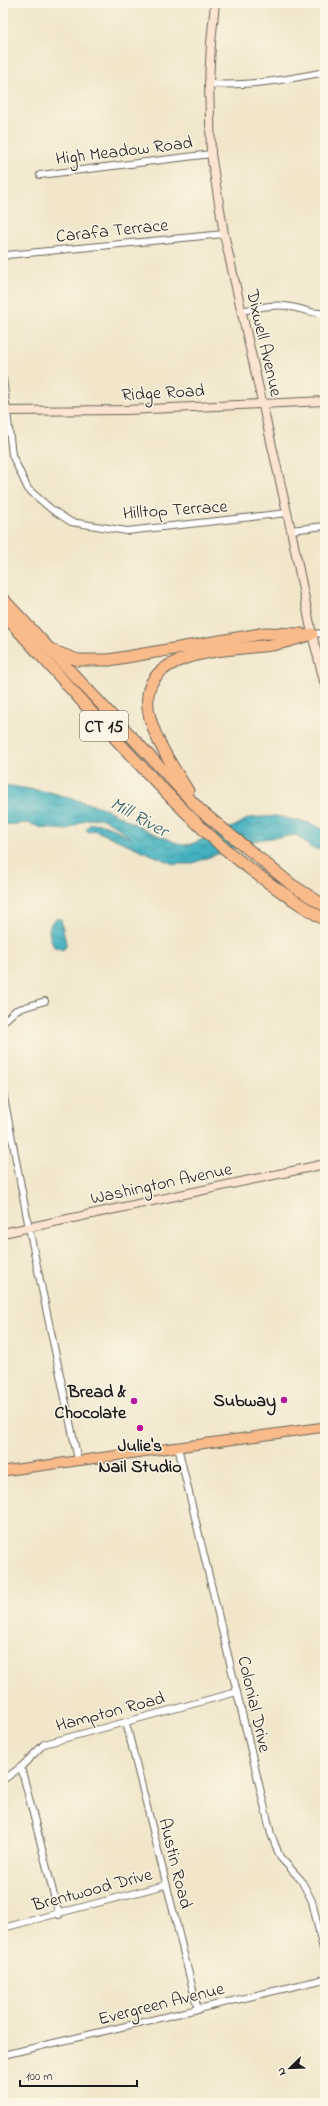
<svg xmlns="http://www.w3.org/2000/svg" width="328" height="2106" font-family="'Indie Flower',sans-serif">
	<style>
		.water { fill: url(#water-waves); stroke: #2f666e }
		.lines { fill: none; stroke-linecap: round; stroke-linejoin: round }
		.street-casing { stroke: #676359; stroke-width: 8 }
		.secondary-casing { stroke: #676359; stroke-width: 10 }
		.primary-casing { stroke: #676359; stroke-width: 11 }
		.highway-casing { stroke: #676359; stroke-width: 13 }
		.street { stroke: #fff; stroke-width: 6 }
		.secondary { stroke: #fde4d1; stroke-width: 8 }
		.primary { stroke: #fabb8b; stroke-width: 9 }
		.highway { stroke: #fabb8b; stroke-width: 11 }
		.poi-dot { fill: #b5179e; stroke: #fcf5e5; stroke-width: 1.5 }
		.labels { text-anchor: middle; stroke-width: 3; stroke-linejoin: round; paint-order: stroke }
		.shield { fill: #fcf5e5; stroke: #5f5d58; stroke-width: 1 }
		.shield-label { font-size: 17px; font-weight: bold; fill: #1c1c1c }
		.street-label { font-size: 18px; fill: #1c1c1c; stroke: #fcf5e5 }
		.poi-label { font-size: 18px; font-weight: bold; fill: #1c1c1c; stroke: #fcf5e5; text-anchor: end }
		.water-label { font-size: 19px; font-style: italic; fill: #2d5f65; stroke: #fcf5e5 }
	</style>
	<defs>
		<pattern id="water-waves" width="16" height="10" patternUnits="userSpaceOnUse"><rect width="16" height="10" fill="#42b1bf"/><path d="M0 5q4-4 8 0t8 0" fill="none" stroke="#368f9a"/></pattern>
	</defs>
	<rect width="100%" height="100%" fill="#fcf5e5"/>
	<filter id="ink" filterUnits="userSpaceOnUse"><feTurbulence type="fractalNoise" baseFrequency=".025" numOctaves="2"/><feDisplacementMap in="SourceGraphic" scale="8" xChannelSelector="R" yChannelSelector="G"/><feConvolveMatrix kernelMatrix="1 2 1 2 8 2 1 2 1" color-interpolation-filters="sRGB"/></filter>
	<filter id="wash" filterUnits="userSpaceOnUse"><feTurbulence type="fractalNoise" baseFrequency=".012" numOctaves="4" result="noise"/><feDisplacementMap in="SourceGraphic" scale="16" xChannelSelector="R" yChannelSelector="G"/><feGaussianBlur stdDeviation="0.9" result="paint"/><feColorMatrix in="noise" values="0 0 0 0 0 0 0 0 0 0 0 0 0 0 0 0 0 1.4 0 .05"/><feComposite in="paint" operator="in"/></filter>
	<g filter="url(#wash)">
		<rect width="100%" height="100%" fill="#f1e6ca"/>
		<!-- water -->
		<g class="water">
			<path d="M 3,785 L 50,792 L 104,808 L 150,832 L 182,845 L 191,844 L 235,826 L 249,818 L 276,816 L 310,823 L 325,830 L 325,851 L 311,848 L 296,835 L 257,840 L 190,864 L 173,864 L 94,830 L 90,832 L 86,830 L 90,824 C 107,821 117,831 132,839 L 113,824 L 100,818 L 85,820 L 67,830 L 42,828 L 28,823 L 3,825 Z"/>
			<path d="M 57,918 L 61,919 L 66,943 L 66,947 L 63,950 L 54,947 C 49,936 45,925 57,918 Z"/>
		</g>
	</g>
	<g filter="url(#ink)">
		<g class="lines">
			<defs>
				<g id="street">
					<path d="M 209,84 C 249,86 286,80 325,72"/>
					<path d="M 40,175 L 211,154"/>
					<path d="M 3,258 L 7,255 L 224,234"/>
					<path d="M 241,311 C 257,308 275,303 291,307 C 304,309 312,314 325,313"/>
					<path d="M 3,378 L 12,455 L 28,489 L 51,509 L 71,522 L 127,531 L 287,513"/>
					<path d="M 291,530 L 325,526"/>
					<path d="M 312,634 L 325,633"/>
					<path d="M 3,1022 L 16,1010 L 45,1001"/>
					<path d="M 3,1092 L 29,1228 L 78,1460"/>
					<path d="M 178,1447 L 271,1834 L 280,1857 L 301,1880 L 312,1901 L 325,1958"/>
					<path d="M 126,1723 L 198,2010"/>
					<path d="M 21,1767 L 59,1915"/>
					<path d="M 3,1780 L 21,1767 L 44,1744 L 237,1692"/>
					<path d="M 3,1928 L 165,1885"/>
					<path d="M 3,2055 L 325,1979"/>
				</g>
				<g id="secondary">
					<path d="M 215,3 L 211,43 L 209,84 L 211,154 L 224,234 L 291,530 L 312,634 L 325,685"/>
					<path d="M 3,411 L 126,410 L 325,401"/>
					<path d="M 3,1233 L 325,1164"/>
				</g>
				<path id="primary" d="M 3,1471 L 325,1427"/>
				<g id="highway">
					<path d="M 3,599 L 200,810 L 292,885 L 325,906"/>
					<path d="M 3,614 C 71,687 135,765 208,834 C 243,866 284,895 325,920"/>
					<path d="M 51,650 L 78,660 L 109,660 L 266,633 L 301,634"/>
					<path d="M 188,791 C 174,768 157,744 150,718 C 131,648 228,651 271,645 C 284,643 299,638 312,634"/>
				</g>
			</defs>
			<!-- street casing -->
			<use href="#street" class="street-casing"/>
			<!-- secondary casing -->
			<use href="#secondary" class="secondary-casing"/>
			<!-- primary casing -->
			<use href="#primary" class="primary-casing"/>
			<!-- highway casing -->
			<use href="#highway" class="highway-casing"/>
			<!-- street -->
			<use href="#street" class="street"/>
			<!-- secondary -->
			<use href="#secondary" class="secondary"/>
			<!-- primary -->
			<use href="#primary" class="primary"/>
			<!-- highway -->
			<use href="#highway" class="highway"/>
		</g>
	</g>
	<!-- markers -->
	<g class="poi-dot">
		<circle cx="284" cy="1400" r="4"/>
		<circle cx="134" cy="1401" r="4"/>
		<circle cx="140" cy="1428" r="4"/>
	</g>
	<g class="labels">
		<!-- shield labels -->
		<rect class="shield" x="80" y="711" width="48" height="30" rx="3"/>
		<g class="shield-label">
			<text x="104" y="732">CT 15</text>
		</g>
		<!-- street labels -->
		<g class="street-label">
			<text transform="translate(124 150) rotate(-7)" y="6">High Meadow Road</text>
			<text transform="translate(112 230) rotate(-6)" y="6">Carafa Terrace</text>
			<text transform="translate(265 343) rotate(77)" y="6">Dixwell Avenue</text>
			<text transform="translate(163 392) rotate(-3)" y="6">Ridge Road</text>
			<text transform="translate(175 509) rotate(-4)" y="6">Hilltop Terrace</text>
			<text transform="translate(161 1183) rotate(-12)" y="6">Washington Avenue</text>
			<text transform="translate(255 1704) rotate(77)" y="6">Colonial Drive</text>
			<text transform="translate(110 1711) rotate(-15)" y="6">Hampton Road</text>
			<text transform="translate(176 1863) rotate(76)" y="6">Austin Road</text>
			<text transform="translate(92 1889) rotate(-15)" y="6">Brentwood Drive</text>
			<text transform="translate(161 2003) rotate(-14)" y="6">Evergreen Avenue</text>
		</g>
		<!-- poi labels -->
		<g class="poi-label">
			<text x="126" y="1397">Bread &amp;<tspan x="126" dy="21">Chocolate</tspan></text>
			<text x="276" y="1406">Subway</text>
			<text x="140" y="1451" text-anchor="middle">Julie's<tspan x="140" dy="21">Nail Studio</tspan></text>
		</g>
		<!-- water labels -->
		<g class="water-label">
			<text transform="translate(140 816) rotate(29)" y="7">Mill River</text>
		</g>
	</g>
	<!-- margin -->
	<rect width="328" height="2106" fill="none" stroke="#fcf5e5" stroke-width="16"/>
	<!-- north arrow -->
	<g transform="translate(290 2068) rotate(247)" stroke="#fcf5e5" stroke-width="3" paint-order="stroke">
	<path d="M0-3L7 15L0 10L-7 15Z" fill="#1c1c1c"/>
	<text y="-6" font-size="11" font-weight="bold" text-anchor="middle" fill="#1c1c1c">N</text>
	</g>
	<!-- scale -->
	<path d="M20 2080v6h117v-6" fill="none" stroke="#1c1c1c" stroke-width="2"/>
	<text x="26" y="2080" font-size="12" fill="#1c1c1c" stroke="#fcf5e5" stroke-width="3" paint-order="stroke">100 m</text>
</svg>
